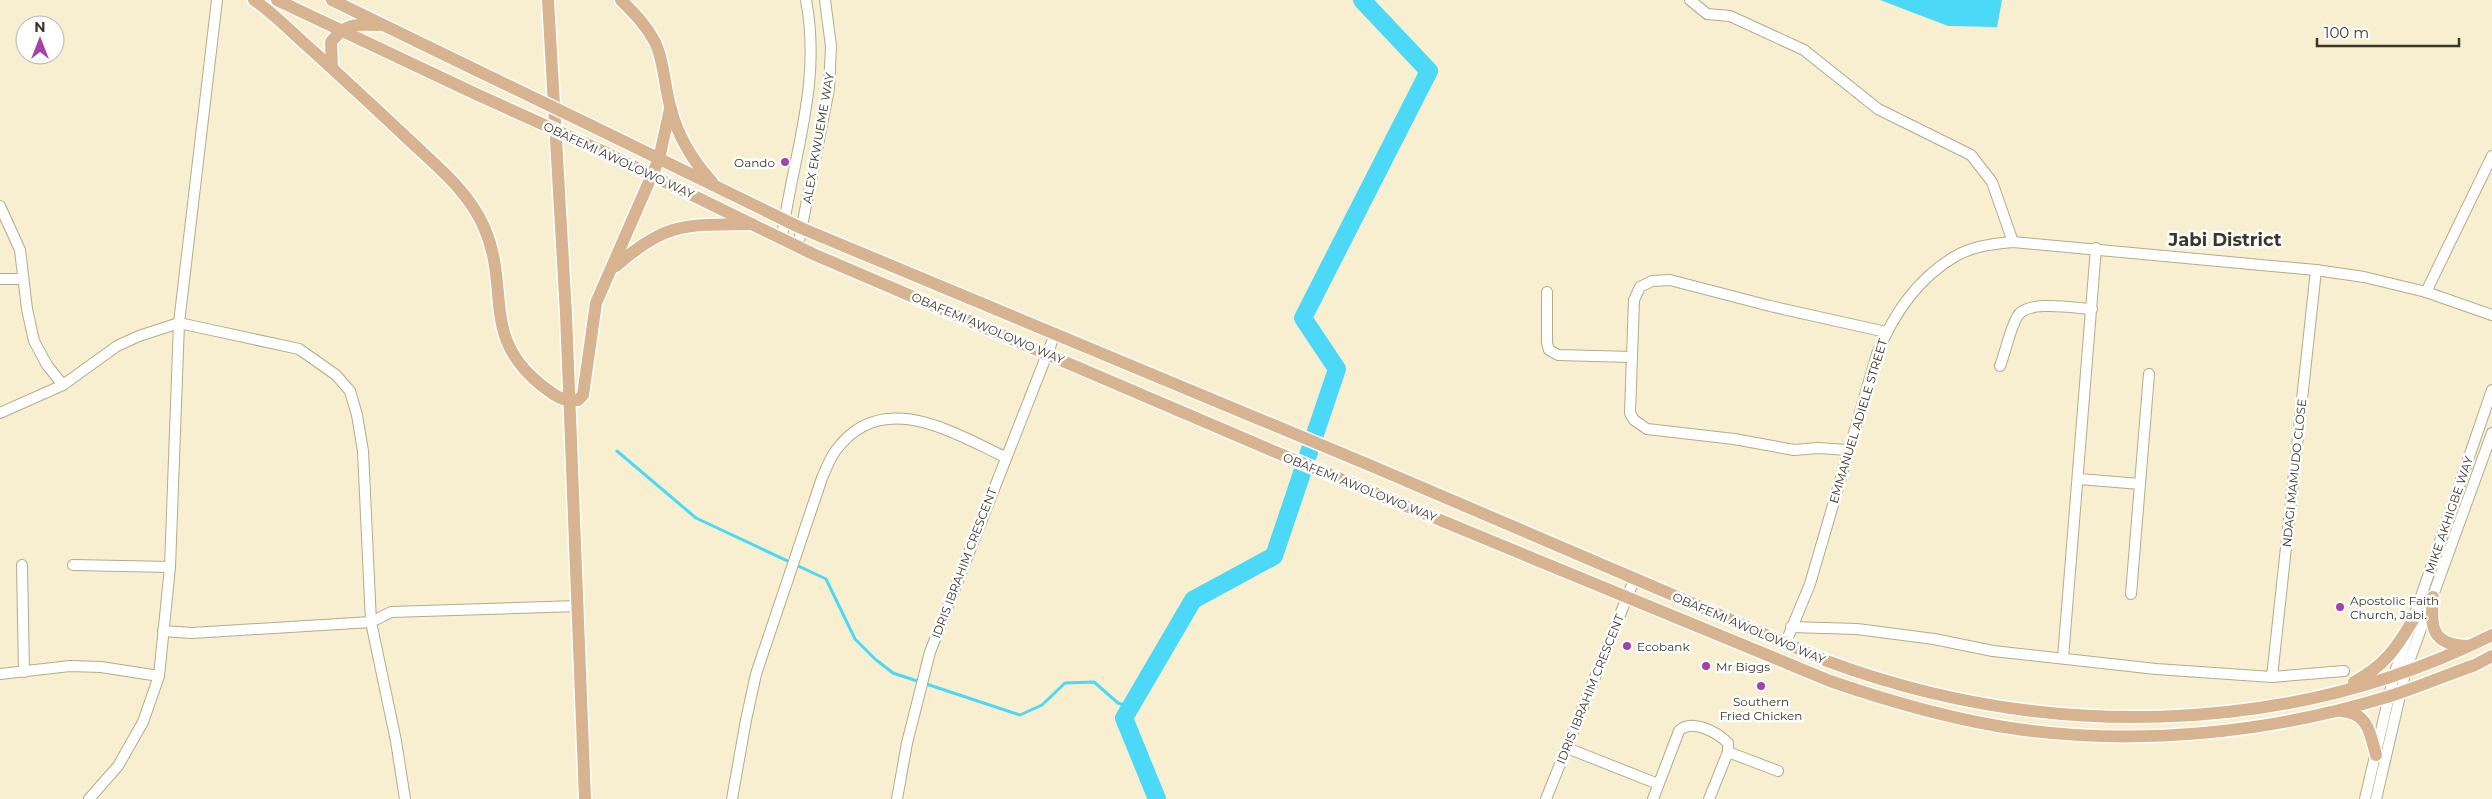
<svg xmlns="http://www.w3.org/2000/svg" width="2492" height="799" font-family="Montserrat,sans-serif">
<style>
.water{fill:#4bd9f7}
.lines{fill:none;stroke-linecap:round;stroke-linejoin:round}
.stream{stroke:#4bd9f7;stroke-width:3}
.river{stroke:#4bd9f7;stroke-width:18}
.minor-casing{stroke:#b3ab8f;stroke-width:12}
.major-casing{stroke:#fff;stroke-width:15}
.minor{stroke:#fff;stroke-width:10}
.major{stroke:#d7b390;stroke-width:12}
.major-bridge-casing{stroke:#fff;stroke-width:15;stroke-linecap:butt}
.major-bridge{stroke:#d7b390;stroke-width:12}
.poi-dot{fill:#a342aa;stroke:#fff;stroke-width:2}
.labels{text-anchor:middle;dominant-baseline:central;stroke-width:5;stroke-linejoin:round;paint-order:stroke}
.street-label{font-size:12px;fill:#3a362b;stroke:#fff}
.poi-label{font-size:12px;fill:#3a362b;stroke:#fff;text-anchor:start}
.district-label{font-size:18px;font-weight:bold;fill:#3a362b;stroke:#fff}
</style>
<rect width="100%" height="100%" fill="#f8efd1"/>
<polygon class="water" points="1880,0 2002,0 1997,27 1948,26"/>
<g class="lines">
<polyline class="stream" points="617,451 696,518 826,579 855,639 875,659 893,673 1020,715 1042,705 1065,683 1094,682 1118,703 1130,707"/>
<polyline class="river" points="1157,799 1124,718 1193,600 1274,556 1337,369 1303,318 1429,71 1362,0"/>
<defs>
<g id="minor">
<polyline points="1690,0 1707,14 1730,16 1804,50 1878,109 1971,155 1992,182 2013,242"/>
<polyline points="0,206 20,250 27,309 34,341 47,365 63,385"/>
<path d="M 782,237 C 793,155 822,84 806,0"/>
<polyline points="798,246 829,89 831,46 825,0"/>
<polyline points="0,279 22,279"/>
<polyline points="1547,292 1547,343 1549,350 1558,355 1631,357"/>
<polyline points="2426,292 2492,156"/>
<path d="M 2000,366 C 2006,351 2009,332 2017,317 C 2026,299 2074,308 2092,309"/>
<polyline points="0,413 63,385 117,346 139,336 179,323 299,349 336,375 350,391 357,415 363,451 371,622 396,741 405,799"/>
<polyline points="1848,450 1818,448 1794,450 1734,439 1647,429 1634,420 1630,413 1634,300 1640,287 1652,281 1670,280 1770,306 1886,332"/>
<polyline points="2079,479 2140,484"/>
<polyline points="22,565 24,672"/>
<polyline points="73,565 170,567"/>
<polyline points="2131,594 2149,374"/>
<polyline points="1791,627 1857,629 1934,639 1993,651 2156,669 2272,677 2344,671"/>
<polyline points="163,631 192,633 371,622 391,612 578,606"/>
<path d="M 1786,642 L 1810,584 L 1877,354 C 1893,315 1917,279 1954,257 C 1972,246 1993,244 2013,242 L 2316,270 L 2364,277 L 2426,292 L 2492,315"/>
<polyline points="2063,658 2096,248"/>
<polyline points="0,674 70,666 101,667 159,676"/>
<polyline points="2272,677 2316,270"/>
<polyline points="1567,748 1658,784"/>
<polyline points="1728,752 1778,771"/>
<polyline points="89,799 118,766 143,722 159,676 170,567 179,323 217,0"/>
<path d="M 732,799 L 746,720 L 756,674 L 822,478 C 826,469 830,458 836,450 C 882,388 952,432 1005,457"/>
<polyline points="897,799 907,743 930,652 1055,334"/>
<polyline points="1546,799 1634,580"/>
<path d="M 1653,799 L 1679,731 C 1691,718 1717,732 1728,743 L 1728,752 L 1709,799"/>
<polyline points="2365,799 2394,675 2492,390"/>
<polyline points="2376,799 2406,670 2492,433"/>
</g>
<g id="major">
<path d="M 254,0 C 276,15 294,35 314,52 C 345,80 375,108 406,137 C 435,165 468,190 484,227 C 511,289 480,336 541,385 C 554,395 562,402 578,400 L 583,395 L 596,303 L 659,159 L 670,109"/>
<polyline points="277,0 478,95"/>
<polyline points="332,0 476,70"/>
<polyline points="548,0 566,314 585,799"/>
<path d="M 621,0 C 634,13 646,25 655,42 C 665,63 664,87 671,109 C 678,137 693,161 712,182"/>
<path d="M 332,67 L 331,42 C 346,23 355,24 378,25"/>
<path d="M 590,125 L 801,228 L 1374,467 L 1827,661 C 2042,741 2285,738 2492,635"/>
<path d="M 602,151 L 813,254 L 1273,451 L 1830,681 C 1891,702 1953,720 2017,729 C 2139,746 2269,733 2387,697 C 2417,688 2446,675 2475,665 L 2492,656"/>
<path d="M 616,266 C 667,221 687,225 752,224"/>
<path d="M 2433,597 C 2430,628 2432,645 2468,646"/>
<path d="M 2354,682 C 2384,666 2396,649 2413,620"/>
<path d="M 2340,711 C 2368,712 2370,733 2376,755"/>
</g>
</defs>
<use href="#minor" class="minor-casing"/>
<use href="#major" class="major-casing"/>
<use href="#minor" class="minor"/>
<use href="#major" class="major"/>
<defs>
<g id="major-bridge">
<polyline points="476,70 590,125"/>
<polyline points="478,95 602,151"/>
</g>
</defs>
<use href="#major-bridge" class="major-bridge-casing"/>
<use href="#major-bridge" class="major-bridge"/>
</g>
<g class="poi-dot">
<circle cx="785" cy="162" r="5"/>
<circle cx="2340" cy="607" r="5"/>
<circle cx="1627" cy="646" r="5"/>
<circle cx="1706" cy="666" r="5"/>
<circle cx="1761" cy="686" r="5"/>
</g>
<g class="labels">
<g class="street-label">
<text transform="translate(818 138) rotate(-80)">ALEX EKWUEME WAY</text>
<text transform="translate(619 160) rotate(25)">OBAFEMI AWOLOWO WAY</text>
<text transform="translate(988 328) rotate(23)">OBAFEMI AWOLOWO WAY</text>
<text transform="translate(1858 421) rotate(-73)">EMMANUEL ADIELE STREET</text>
<text transform="translate(2294 473) rotate(-84)">NDAGI MAMUDO CLOSE</text>
<text transform="translate(1360 487) rotate(22)">OBAFEMI AWOLOWO WAY</text>
<text transform="translate(2449 515) rotate(-71)">MIKE AKHIGBE WAY</text>
<text transform="translate(964 563) rotate(-69)">IDRIS IBRAHIM CRESCENT</text>
<text transform="translate(1749 628) rotate(23)">OBAFEMI AWOLOWO WAY</text>
<text transform="translate(1590 689) rotate(-68)">IDRIS IBRAHIM CRESCENT</text>
</g>
<g class="poi-label">
<text x="775" y="162" text-anchor="end">Oando</text>
<text x="2350" y="600">Apostolic Faith<tspan x="2350" dy="14">Church, Jabi.</tspan></text>
<text x="1637" y="646">Ecobank</text>
<text x="1716" y="666">Mr Biggs</text>
<text x="1761" y="701" text-anchor="middle">Southern<tspan x="1761" dy="14">Fried Chicken</tspan></text>
</g>
<g class="district-label">
<text x="2225" y="240">Jabi District</text>
</g>
</g>
<g transform="translate(40 40)"><circle r="24" fill="#ffffff" stroke="#b0afaa"/>
<path d="M0-4L9 19L0 12L-9 19Z" fill="#a342aa"/>
<text y="-8" font-size="14" font-weight="bold" text-anchor="middle" fill="#3a362b">N</text>
</g>
<path d="M2317 38v8h142v-8" fill="none" stroke="#3a362b" stroke-width="2.5"/>
<text x="2324" y="38" font-size="15" fill="#3a362b" stroke="#ffffff" stroke-width="4" paint-order="stroke">100 m</text>
</svg>
